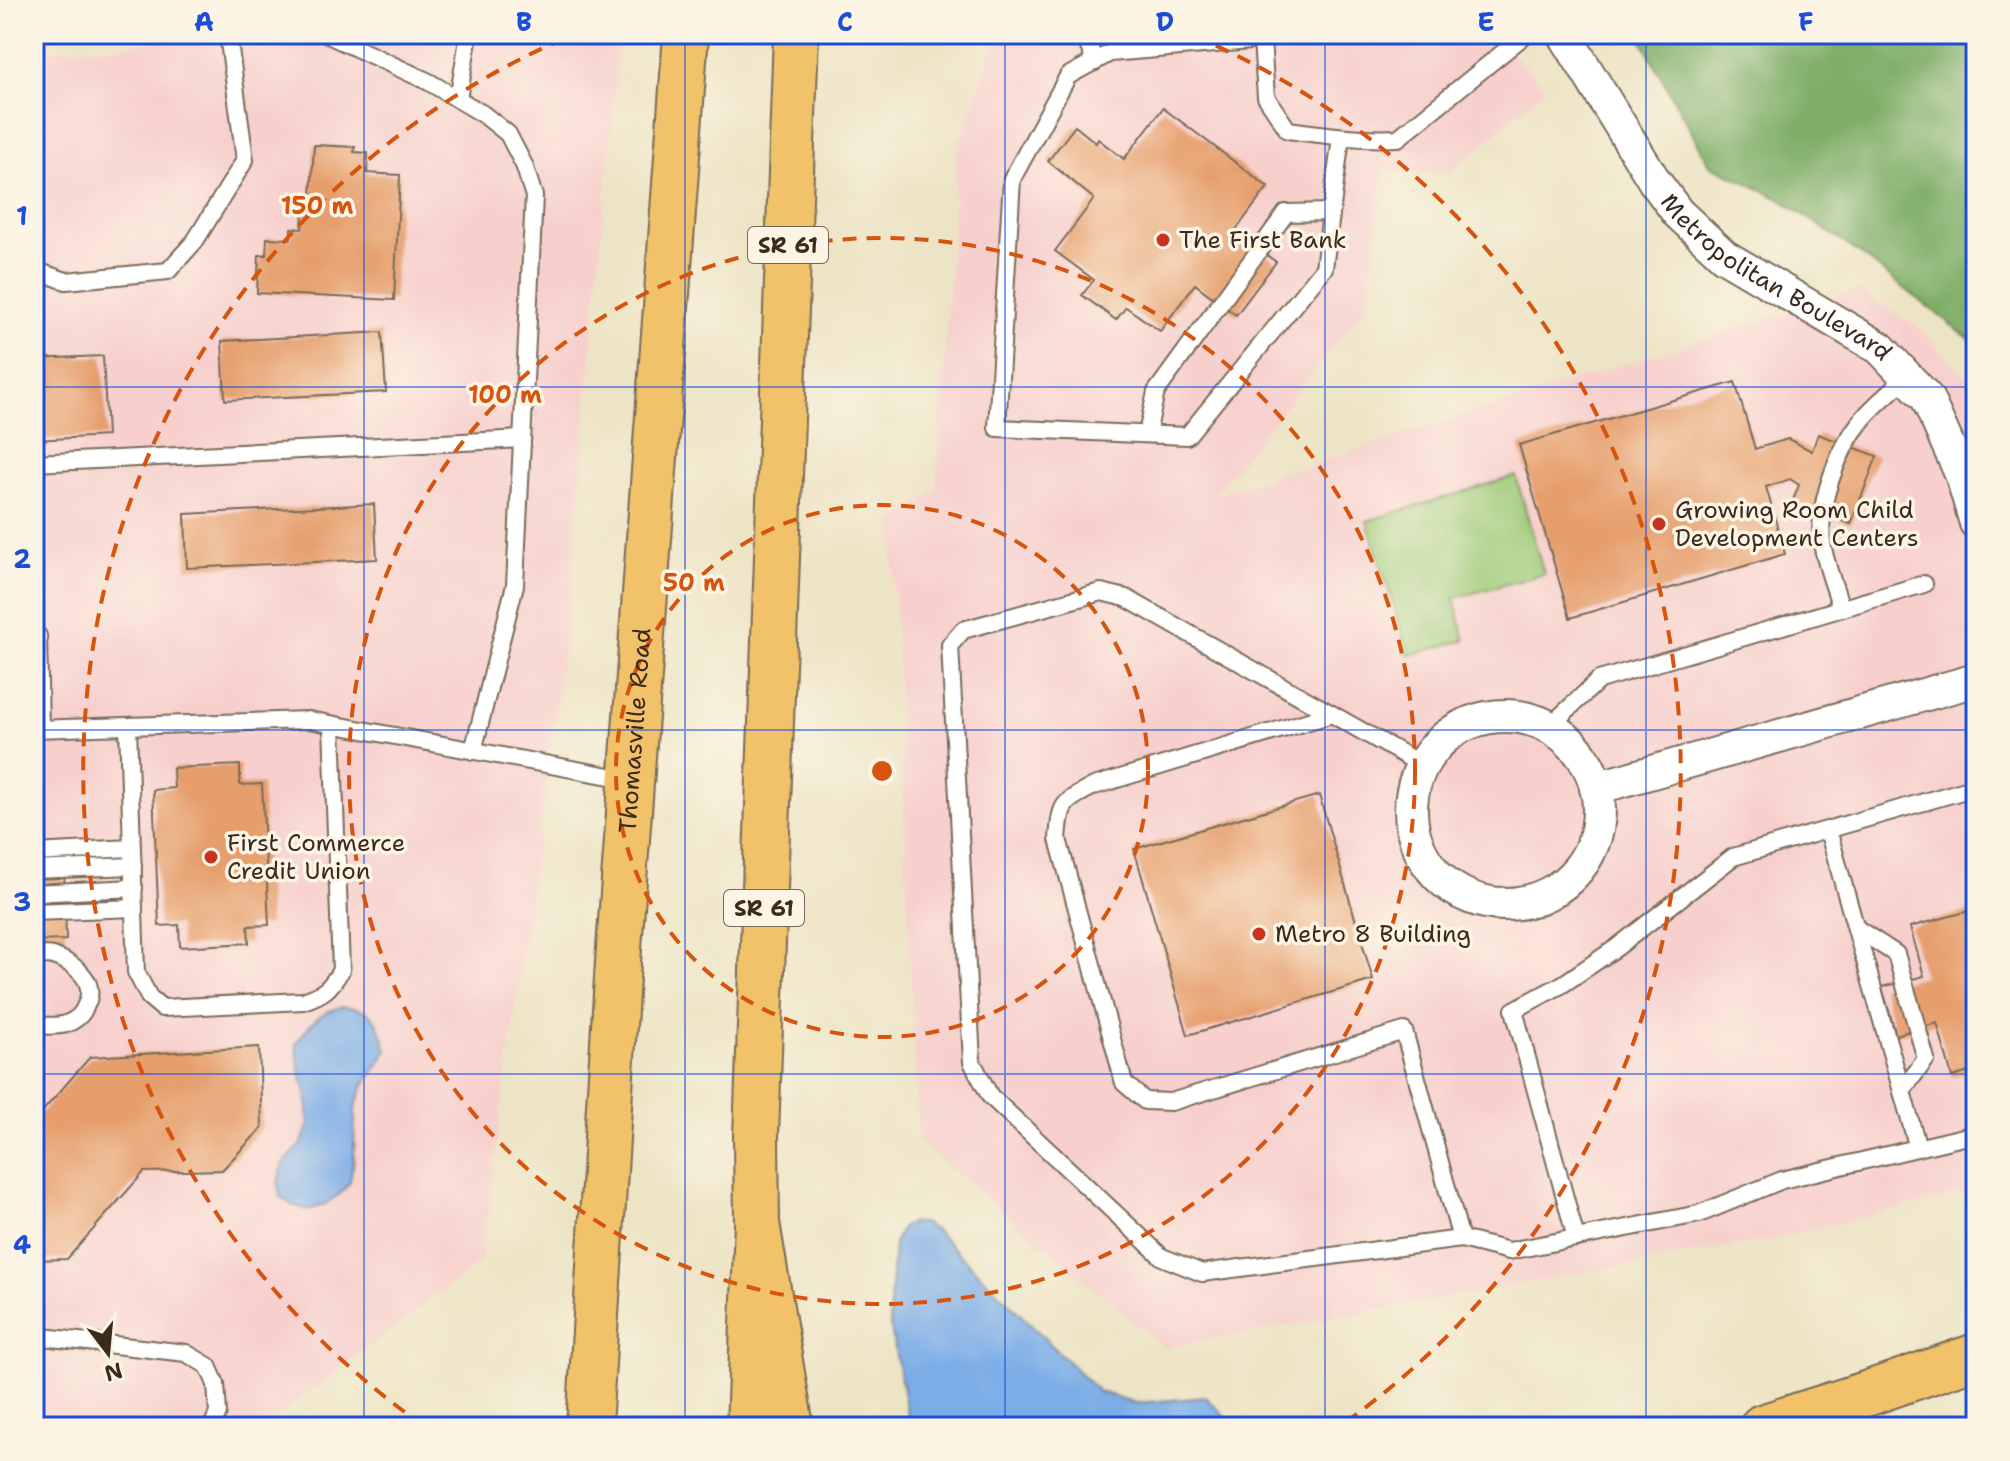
<svg xmlns="http://www.w3.org/2000/svg" width="2010" height="1461" font-family="'Shantell Sans',sans-serif">
<style>
.built{fill:#f7d0ce}
.green{fill:#9dca78;stroke:#6c7a4b;stroke-width:2}
.forest{fill:#7eae68;stroke:#5c6c43;stroke-width:2}
.water{fill:#7cade7;stroke:#5c6c82;stroke-width:2}
.building{fill:#e69e6c}
.lines{fill:none;stroke-linecap:round;stroke-linejoin:round}
.service-casing{stroke:#796b58;stroke-width:20}
.minor-casing{stroke:#796b58;stroke-width:36}
.primary-casing{stroke:#796b58;stroke-width:48}
.motorway-casing{stroke:#796b58;stroke-width:48}
.service{stroke:#fff;stroke-width:16}
.minor{stroke:#fff;stroke-width:32}
.primary{stroke:#f2c26a;stroke-width:44}
.motorway{stroke:#f2c26a;stroke-width:44}
.grid{fill:none;stroke:#1d4ed8;stroke-width:2;stroke-opacity:0.55}
.ring{fill:none;stroke:#d7540e;stroke-width:4;stroke-dasharray:14 10}
.poi-dot{fill:#c8321e;stroke:#fcf5e5;stroke-width:3}
.labels{text-anchor:middle;dominant-baseline:central;stroke-width:7;stroke-linejoin:round;paint-order:stroke}
.shield{fill:#fcf5e5;stroke:#75675a;stroke-width:2}
.shield-label{font-size:22px;font-weight:bold;fill:#3b2a1e}
.poi-label{font-size:24px;fill:#3b2a1e;stroke:#fcf5e5;text-anchor:start}
.street-label{font-size:24px;fill:#3b2a1e;stroke:#fcf5e5}
.centre{fill:#d7540e;stroke:#fcf5e5;stroke-width:4}
.ring-label{font-size:24px;text-anchor:middle;font-weight:bold;fill:#d7540e;stroke:#fcf5e5;stroke-width:7;stroke-linejoin:round;paint-order:stroke}
.neatline{fill:none;stroke:#1d4ed8;stroke-width:3}
.grid-label{font-size:26px;text-anchor:middle;font-weight:bold;fill:#1d4ed8}
</style>
<rect width="100%" height="100%" fill="#fcf5e5"/>
<filter id="ink" filterUnits="userSpaceOnUse"><feTurbulence type="fractalNoise" baseFrequency=".0125" numOctaves="2"/><feDisplacementMap in="SourceGraphic" scale="16" xChannelSelector="R" yChannelSelector="G"/><feConvolveMatrix kernelMatrix="1 2 1 2 8 2 1 2 1" color-interpolation-filters="sRGB"/></filter>
<filter id="wash" filterUnits="userSpaceOnUse"><feTurbulence type="fractalNoise" baseFrequency=".006" numOctaves="4" result="noise"/><feDisplacementMap in="SourceGraphic" scale="32" xChannelSelector="R" yChannelSelector="G"/><feGaussianBlur stdDeviation="1.8" result="paint"/><feColorMatrix in="noise" values="0 0 0 0 0 0 0 0 0 0 0 0 0 0 0 0 0 1.4 0 .05"/><feComposite in="paint" operator="in"/></filter>
<g filter="url(#wash)">
<rect width="100%" height="100%" fill="#ede4c5"/>
<g class="built">
<polygon points="207,34 549,34 618,48 570,599 481,1261 263,1427 34,1427 34,50 112,47"/>
<polygon points="1020,34 1493,34 1546,88 1449,174 1384,169 1367,306 1214,495 1858,290 1920,329 1976,386 1976,1190 1772,1239 1164,1348 918,1140 891,523 936,490 957,153 993,45"/>
</g>
<polygon class="green" points="1516,476 1544,574 1454,598 1465,640 1409,655 1367,521"/>
<polygon class="forest" points="1638,34 1976,34 1976,344 1859,253 1782,200 1710,165"/>
<g class="water">
<path d="M 341,1007 C 374,1007 378,1021 387,1050 L 376,1069 L 364,1084 L 355,1108 L 354,1159 L 350,1182 L 340,1194 L 323,1205 L 309,1210 L 292,1205 L 280,1196 L 278,1183 L 283,1164 L 301,1145 L 309,1125 L 307,1097 L 299,1067 L 296,1043 C 311,1024 316,1014 341,1007 Z"/>
<polygon points="912,1223 923,1223 936,1231 1099,1392 1136,1403 1206,1397 1230,1422 1209,1427 910,1427 889,1319 894,1243 902,1227"/>
</g>
<g id="blocks">
<g class="building">
<polygon points="1163,108 1268,187 1235,231 1276,262 1236,315 1195,284 1160,331 1126,307 1116,320 1082,295 1094,280 1055,251 1094,199 1048,161 1075,126 1096,143 1098,139 1124,159"/>
<polygon points="314,145 355,147 354,152 368,153 367,173 400,175 394,300 257,293 259,255 266,255 267,238 291,239 291,228 302,229 303,213 310,213"/>
<polygon points="382,332 386,392 225,400 222,341"/>
<polygon points="103,356 107,436 34,440 34,359"/>
<polygon points="1735,382 1755,449 1788,439 1812,451 1818,434 1877,456 1851,524 1792,503 1799,485 1790,479 1766,487 1785,554 1570,618 1519,445"/>
<polygon points="374,504 377,559 187,568 185,514"/>
<polygon points="240,765 240,785 262,784 269,925 248,926 249,943 180,947 179,925 159,926 153,790 174,788 173,768"/>
<polygon points="1319,795 1373,980 1188,1035 1134,849"/>
<polygon points="64,867 66,940 34,941 34,868"/>
<polygon points="1976,909 1976,1070 1952,1077 1937,1023 1896,1035 1882,987 1924,976 1910,927"/>
<polygon points="259,1047 262,1128 222,1170 144,1172 67,1259 34,1260 34,1121 90,1057"/>
</g>
</g>
</g>
<g filter="url(#ink)">
<use href="#blocks" fill-opacity="0" stroke="#796b58" stroke-width="2"/>
<g class="lines">
<defs>
<g id="service">
<polyline points="326,34 429,82 483,114 508,134 524,165 534,196 515,585 473,751"/>
<polyline points="1084,34 1095,62"/>
<polyline points="458,99 469,34"/>
<path d="M 1341,137 L 1324,268 L 1187,436 L 997,428 L 1012,179 L 1068,76 L 1110,53 L 1262,40 L 1266,97 L 1288,130 C 1325,135 1361,140 1398,138 L 1526,34"/>
<polyline points="34,270 66,281 168,271 195,241 245,160 228,34"/>
<polyline points="1147,434 1156,392 1286,213 1331,212"/>
<polyline points="34,463 522,439"/>
<path d="M 1841,608 C 1835,587 1825,564 1822,542 C 1817,505 1838,449 1862,420 C 1875,404 1892,391 1907,377"/>
<polyline points="34,636 38,636 40,729"/>
<path d="M 1332,714 L 1094,786 C 1062,803 1061,802 1058,839 L 1124,1083 L 1145,1101 L 1171,1102 L 1404,1031 L 1461,1239"/>
<path d="M 128,726 L 136,972 L 149,997 L 162,1008 L 303,1001 C 324,994 330,989 341,970 L 332,725"/>
<polyline points="1549,727 1599,680 1924,584"/>
<polyline points="34,729 309,720 631,780"/>
<polyline points="1422,765 1126,598 1101,592 963,630 950,645 972,1062 990,1096 1162,1257 1202,1273 1461,1239 1509,1251 1699,1214 1782,1180 1976,1134"/>
<polyline points="1828,830 1918,1148"/>
<polyline points="34,853 132,848"/>
<polyline points="34,870 133,866"/>
<polyline points="34,893 134,888"/>
<polyline points="34,912 134,908"/>
<polyline points="1856,928 1896,954 1926,1059 1902,1091"/>
<path d="M 34,956 C 40,956 47,954 53,956 C 76,964 99,982 85,1007 C 82,1015 74,1021 66,1024 C 57,1027 44,1025 34,1026"/>
<polyline points="1576,1238 1514,1010 1563,984 1616,948 1733,857 1976,787"/>
<polyline points="34,1336 186,1353 208,1366 216,1384 218,1413 212,1427"/>
</g>
<g id="minor">
<path id="s1" d="M 1564,34 L 1655,182 L 1678,213 L 1724,256 L 1880,348 L 1927,398 L 1962,476 L 1976,523"/>
<circle cx="1505" cy="810" r="94"/>
<polyline points="1596,788 1976,680"/>
</g>
<g id="primary">
<path id="s2" d="M 589,1427 L 618,962 L 686,34"/>
<polyline points="749,1427 757,1223 756,1136 796,34"/>
</g>
<g id="motorway">
<polyline points="757,1223 791,1427"/>
<polyline points="1762,1427 1863,1395 1976,1356"/>
</g>
</defs>
<use href="#service" class="service-casing"/>
<use href="#minor" class="minor-casing"/>
<use href="#primary" class="primary-casing"/>
<use href="#motorway" class="motorway-casing"/>
<use href="#service" class="service"/>
<use href="#minor" class="minor"/>
<use href="#primary" class="primary"/>
<use href="#motorway" class="motorway"/>
</g>
</g>
<path class="grid" d="M 364,34 L 364,1427M 685,34 L 685,1427M 1005,34 L 1005,1427M 1325,34 L 1325,1427M 1646,34 L 1646,1427M 34,387 L 1976,387M 34,730 L 1976,730M 34,1074 L 1976,1074"/>
<g class="ring">
<circle cx="882" cy="771" r="266"/>
<circle cx="882" cy="771" r="533"/>
<path d="M424 1426A799 799 0 0 1 570 36M1194 36A799 799 0 0 1 1340 1426"/>
</g>
<g class="poi-dot">
<circle cx="1163" cy="240" r="8"/>
<circle cx="1659" cy="524" r="8"/>
<circle cx="211" cy="857" r="8"/>
<circle cx="1259" cy="934" r="8"/>
</g>
<g class="labels">
<g class="shield">
<rect x="748" y="227" width="80" height="36" rx="6"/>
<rect x="724" y="890" width="80" height="36" rx="6"/>
</g>
<g class="shield-label">
<text x="788" y="245">SR 61</text>
<text x="764" y="908">SR 61</text>
</g>
<g class="poi-label">
<text x="1179" y="240">The First Bank</text>
<text x="1675" y="510">Growing Room Child<tspan x="1675" dy="28">Development Centers</tspan></text>
<text x="227" y="843">First Commerce<tspan x="227" dy="28">Credit Union</tspan></text>
<text x="1275" y="934">Metro 8 Building</text>
</g>
<g class="street-label">
<text stroke="none"><textPath href="#s1" startOffset="330">Metropolitan Boulevard</textPath></text>
<text stroke="none"><textPath href="#s2" startOffset="698">Thomasville Road</textPath></text>
</g>
</g>
<circle cx="882" cy="771" r="12" class="centre"/>
<g class="ring-label">
<text x="317" y="214">150 m</text>
<text x="505" y="403">100 m</text>
<text x="694" y="591">50 m</text>
</g>
<rect width="2010" height="1461" fill="none" stroke="#fcf5e5" stroke-width="88"/>
<g transform="translate(108 1353) rotate(164)" stroke="#fcf5e5" stroke-width="6" paint-order="stroke">
<path d="M0-6L14 30L0 20L-14 30Z" fill="#3b2a1e"/>
<text y="-12" font-size="22" font-weight="bold" text-anchor="middle" fill="#3b2a1e">N</text>
</g>
<rect x="44" y="44" width="1922" height="1373" class="neatline"/>
<g class="grid-label">
<text x="204" y="31">A</text>
<text x="524" y="31">B</text>
<text x="845" y="31">C</text>
<text x="1165" y="31">D</text>
<text x="1486" y="31">E</text>
<text x="1806" y="31">F</text>
<text x="22" y="225">1</text>
<text x="22" y="568">2</text>
<text x="22" y="911">3</text>
<text x="22" y="1254">4</text>
</g>
</svg>
